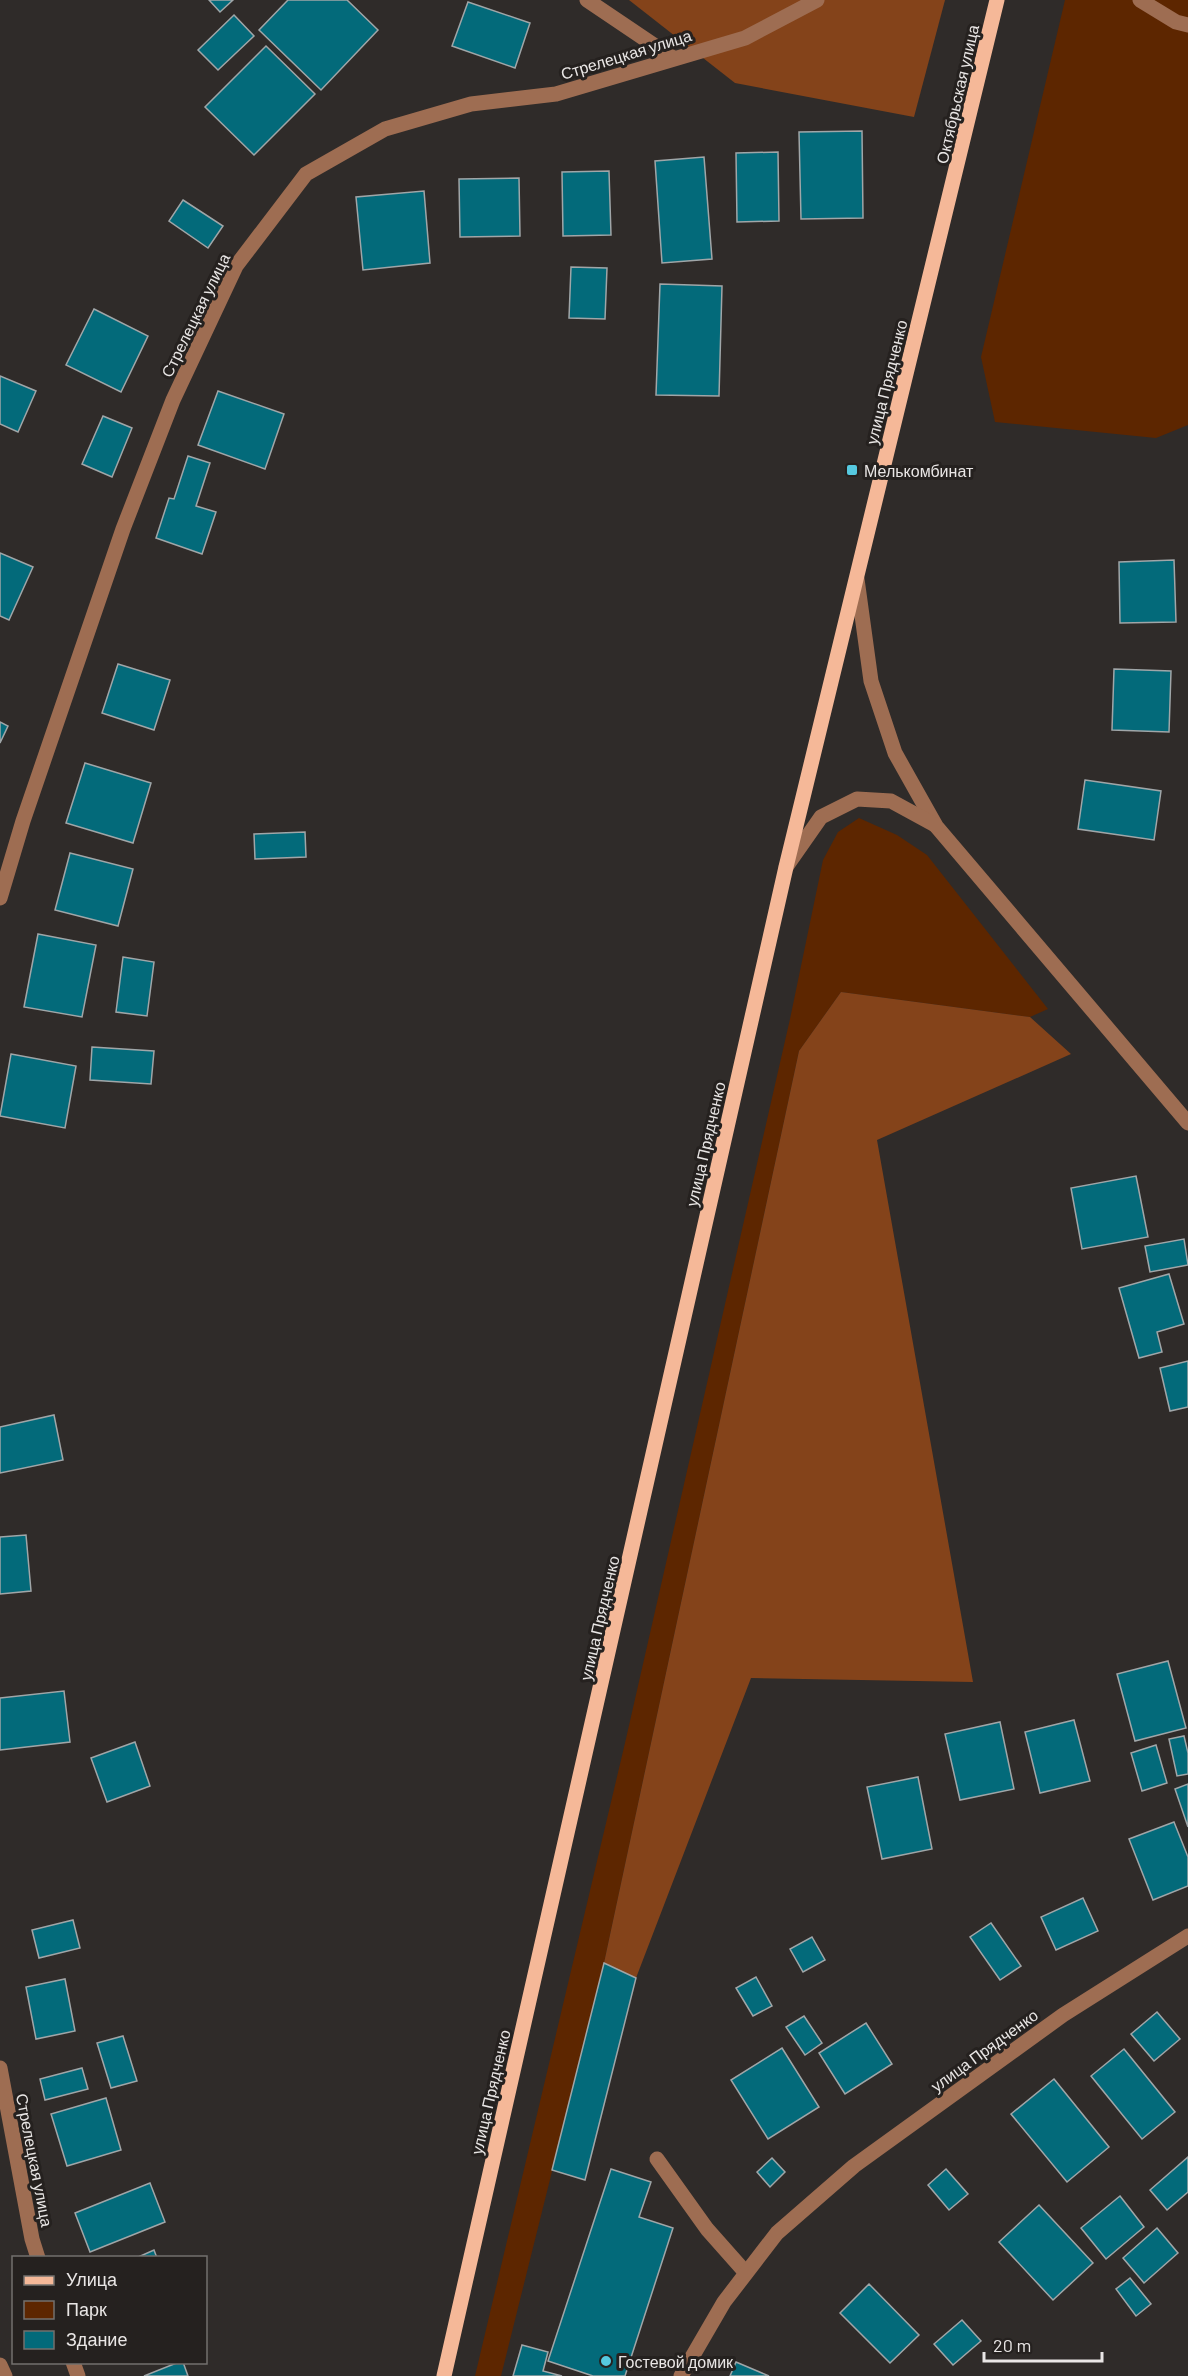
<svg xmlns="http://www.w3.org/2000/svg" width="1188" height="2376" font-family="Barlow,sans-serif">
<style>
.green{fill:#5d2600}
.forest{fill:#84431a}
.building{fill:#036a7a;stroke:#a0a6a8;stroke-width:1.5}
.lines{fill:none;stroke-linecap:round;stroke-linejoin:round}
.minor{stroke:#9e6d52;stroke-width:15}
.major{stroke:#f5b898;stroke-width:15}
.poi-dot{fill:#56c9e0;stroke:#25211f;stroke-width:2}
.labels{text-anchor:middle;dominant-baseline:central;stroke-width:6;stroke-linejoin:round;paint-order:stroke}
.street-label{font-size:16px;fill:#e9e6e5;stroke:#25211f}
.poi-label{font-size:16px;fill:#e9e6e5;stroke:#25211f;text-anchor:start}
</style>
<rect width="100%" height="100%" fill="#2f2b29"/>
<g class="green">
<polygon points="1065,0 1188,0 1188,425 1156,438 995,422 981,357"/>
<polygon points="859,818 897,835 927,855 1048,1009 1030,1017 841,992 799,1051 604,1963 501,2376 475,2376 625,1743 790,1019 823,860 838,832"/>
</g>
<g class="forest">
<polygon points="629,0 945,0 914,117 735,83"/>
<polygon points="841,992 1030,1017 1071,1054 877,1140 973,1682 751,1678 636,1978 604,1963 799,1051"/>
</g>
<g class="building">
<polygon points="209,0 233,0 220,12"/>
<polygon points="288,0 347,0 378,30 321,90 259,30"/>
<polygon points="468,2 530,23 515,68 452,46"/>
<polygon points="234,15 254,36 218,70 198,50"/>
<polygon points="266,46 315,94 254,155 205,107"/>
<polygon points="862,131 863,218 801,219 799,132"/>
<polygon points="778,152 779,221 737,222 736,153"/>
<polygon points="704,157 712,259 662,263 655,161"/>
<polygon points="609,171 611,235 563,236 562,172"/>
<polygon points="519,178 520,236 460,237 459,179"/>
<polygon points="424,191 430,263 363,270 356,197"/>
<polygon points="183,200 223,226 208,248 169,221"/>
<polygon points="571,267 607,268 605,319 569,318"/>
<polygon points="660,284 722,286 719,396 656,395"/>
<polygon points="94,309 148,336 121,392 66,365"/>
<polygon points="0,376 36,391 18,432 0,424"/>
<polygon points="218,391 284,414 265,469 198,445"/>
<polygon points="103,416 132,428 112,477 82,464"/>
<polygon points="188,456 210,463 196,506 216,512 202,554 156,538 169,498 174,499"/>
<polygon points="0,553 33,567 9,620 0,616"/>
<polygon points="1174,560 1176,622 1120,623 1119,562"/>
<polygon points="118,664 170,680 154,730 102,713"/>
<polygon points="1114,669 1171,671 1169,732 1112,730"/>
<polygon points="0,722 8,726 0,743"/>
<polygon points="85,763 151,783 133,843 66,823"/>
<polygon points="1085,780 1161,791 1154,840 1078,829"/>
<polygon points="305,832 306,857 255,859 254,834"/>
<polygon points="70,853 133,869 118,926 55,910"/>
<polygon points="38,934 96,945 82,1017 24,1007"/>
<polygon points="123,957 154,962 147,1016 116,1012"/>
<polygon points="92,1047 154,1051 151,1084 90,1080"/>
<polygon points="11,1054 76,1066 65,1128 0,1116"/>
<polygon points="1136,1176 1148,1237 1082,1249 1071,1188"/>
<polygon points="1184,1239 1188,1265 1150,1272 1145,1246"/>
<polygon points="1169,1274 1184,1324 1157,1332 1162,1352 1139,1358 1119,1288"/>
<polygon points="1188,1361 1188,1407 1170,1411 1160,1368"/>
<polygon points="54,1415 63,1460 0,1473 0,1427"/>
<polygon points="26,1535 31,1591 0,1594 0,1537"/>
<polygon points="1168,1661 1186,1728 1135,1741 1117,1674"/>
<polygon points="64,1691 70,1742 0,1750 0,1698"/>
<polygon points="1074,1720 1090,1781 1040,1793 1025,1732"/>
<polygon points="1000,1722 1014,1789 960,1800 945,1734"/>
<polygon points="1184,1736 1188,1753 1188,1774 1177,1776 1169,1739"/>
<polygon points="135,1742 150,1786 107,1802 91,1758"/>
<polygon points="1156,1745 1167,1783 1142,1791 1131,1753"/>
<polygon points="918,1777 932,1849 882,1859 867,1787"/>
<polygon points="1188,1784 1188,1827 1175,1789"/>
<polygon points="1174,1822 1188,1857 1188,1886 1153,1900 1129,1839"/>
<polygon points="1083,1898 1098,1931 1056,1950 1041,1917"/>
<polygon points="73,1920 80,1948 39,1958 32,1930"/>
<polygon points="991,1923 1021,1966 1000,1980 970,1937"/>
<polygon points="812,1937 825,1960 803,1972 790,1949"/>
<polygon points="604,1963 636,1978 585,2180 552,2170"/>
<polygon points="756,1977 772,2006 753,2016 736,1988"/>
<polygon points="65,1979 75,2031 36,2039 26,1987"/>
<polygon points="1157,2012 1180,2039 1154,2061 1131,2034"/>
<polygon points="804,2016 822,2043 805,2055 786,2027"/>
<polygon points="866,2023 892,2064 845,2094 819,2053"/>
<polygon points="123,2036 137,2081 111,2088 97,2043"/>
<polygon points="782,2048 819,2107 768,2139 731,2080"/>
<polygon points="1124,2049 1175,2112 1142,2139 1091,2076"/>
<polygon points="82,2068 88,2089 45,2100 40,2079"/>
<polygon points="1054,2079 1109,2147 1067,2182 1011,2114"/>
<polygon points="106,2098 121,2150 67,2166 51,2114"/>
<polygon points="1188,2157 1188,2192 1167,2210 1150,2190"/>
<polygon points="772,2158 785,2172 770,2187 757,2172"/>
<polygon points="611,2169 651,2182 639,2217 673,2228 625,2376 593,2376 548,2361"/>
<polygon points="946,2169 968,2194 949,2210 928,2185"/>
<polygon points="150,2183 165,2222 90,2252 75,2213"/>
<polygon points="1120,2196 1144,2227 1106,2259 1081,2228"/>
<polygon points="1039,2205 1093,2263 1053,2300 999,2242"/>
<polygon points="1157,2228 1178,2253 1144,2283 1123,2258"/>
<polygon points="154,2250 157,2258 136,2258"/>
<polygon points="1130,2278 1151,2304 1136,2316 1116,2289"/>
<polygon points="869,2284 919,2335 890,2363 840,2313"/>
<polygon points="962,2320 981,2341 953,2365 934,2344"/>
<polygon points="522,2345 548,2352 543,2371 562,2376 513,2376"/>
<polygon points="179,2362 183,2362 188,2376 144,2376"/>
<polygon points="736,2362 769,2376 730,2376"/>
</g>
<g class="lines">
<g class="minor">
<polyline points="587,0 673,58"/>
<polyline points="1140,0 1176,22 1188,25"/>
<polyline points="857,579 871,681 895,753 936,826 1188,1123"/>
<polyline points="786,867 821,817 857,799 891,801 935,825"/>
<polyline points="0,898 23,821 123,529 173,400 236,266 306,174 385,129 471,104 556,94 745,38 817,0"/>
<polyline points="0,2068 32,2239 38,2258"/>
<polyline points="657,2159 707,2229 746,2273"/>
<polyline points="73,2362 78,2376"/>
<polyline points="0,2365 5,2376"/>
<polyline points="681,2376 724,2302 777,2233 854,2166 1063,2015 1188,1936"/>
</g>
<polyline class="major" points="444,2376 786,867 997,0"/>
</g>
<g class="poi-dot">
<rect x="846" y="464" width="12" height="12" rx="3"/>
<circle cx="606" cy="2361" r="6"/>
</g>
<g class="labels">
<g class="street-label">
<text transform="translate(626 54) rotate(-17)">Стрелецкая улица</text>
<text transform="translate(957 94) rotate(-77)">Октябрьская улица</text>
<text transform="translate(195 315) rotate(-64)">Стрелецкая улица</text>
<text transform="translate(886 382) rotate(-76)">улица Прядченко</text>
<text transform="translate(705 1144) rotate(-77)">улица Прядченко</text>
<text transform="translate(599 1618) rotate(-77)">улица Прядченко</text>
<text transform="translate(984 2050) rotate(-36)">улица Прядченко</text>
<text transform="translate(490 2092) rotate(-77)">улица Прядченко</text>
<text transform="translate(35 2160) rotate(79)">Стрелецкая улица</text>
</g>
<g class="poi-label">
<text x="864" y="470">Мелькомбинат</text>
<text x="618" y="2361">Гостевой домик</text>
</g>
</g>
<rect x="12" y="2256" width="195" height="108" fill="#25211f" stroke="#73706e" stroke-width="1.5"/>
<rect x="24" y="2276" width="30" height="9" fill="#f5b898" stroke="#73706e" stroke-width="1.5"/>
<text x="66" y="2286" font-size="18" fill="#e9e6e5">Улица</text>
<rect x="24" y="2301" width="30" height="18" fill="#5d2600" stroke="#73706e" stroke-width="1.5"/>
<text x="66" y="2316" font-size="18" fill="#e9e6e5">Парк</text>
<rect x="24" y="2331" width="30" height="18" fill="#036a7a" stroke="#73706e" stroke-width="1.5"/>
<text x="66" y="2346" font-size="18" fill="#e9e6e5">Здание</text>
<path d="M984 2352v9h118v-9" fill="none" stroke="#e9e6e5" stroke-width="3"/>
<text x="993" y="2352" font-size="18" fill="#e9e6e5" stroke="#25211f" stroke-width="4.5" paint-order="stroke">20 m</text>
</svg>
